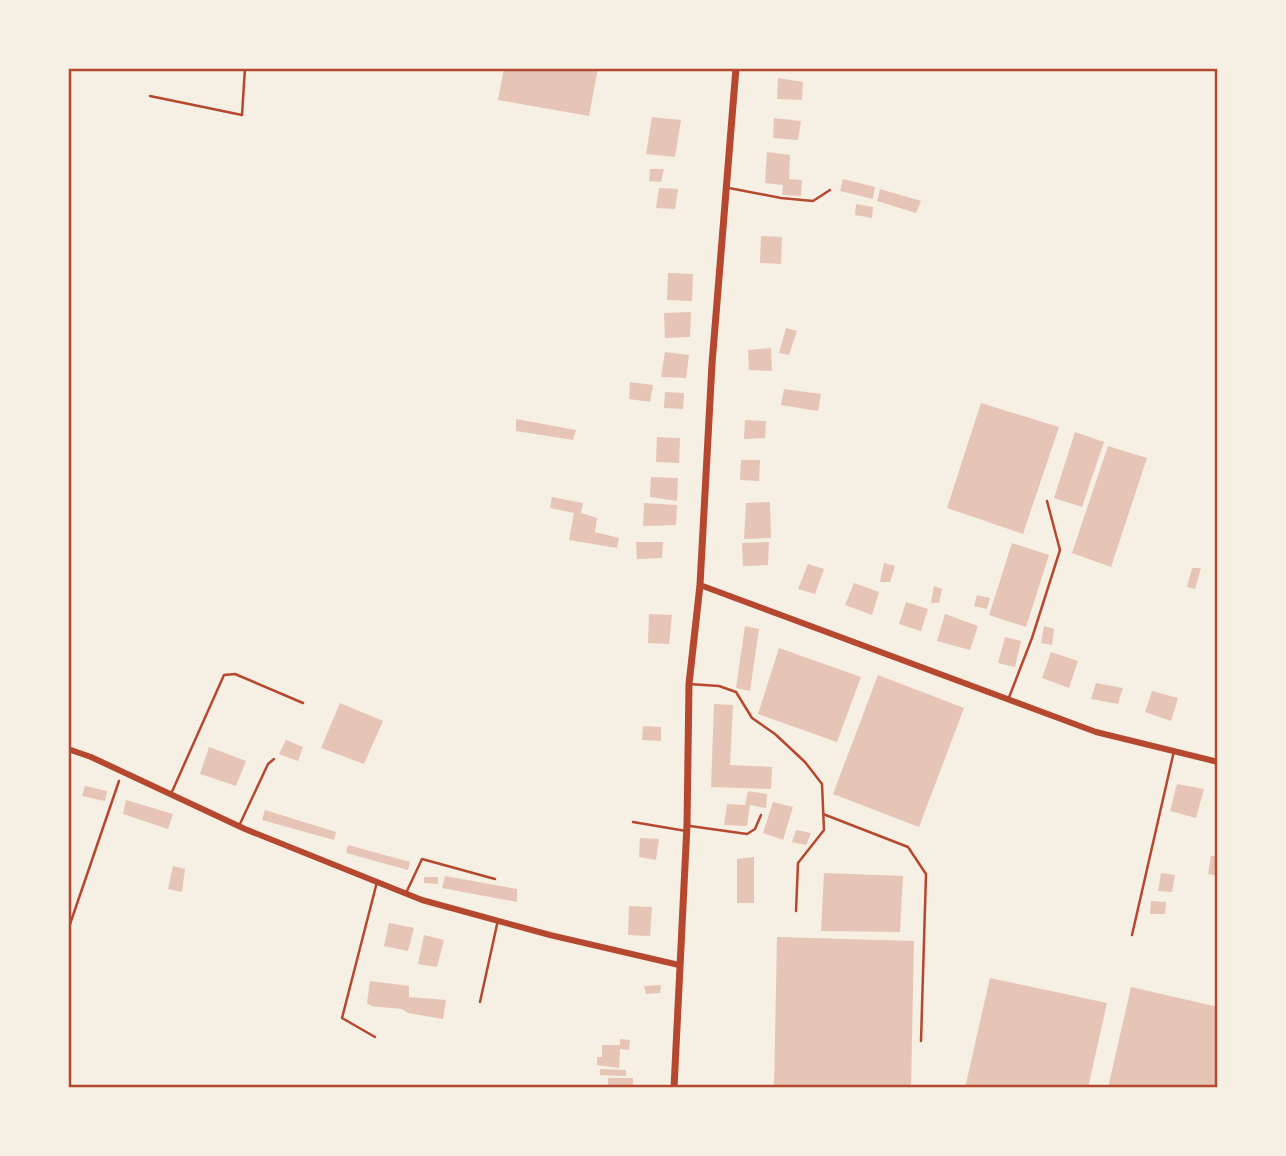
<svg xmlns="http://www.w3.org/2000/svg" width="1286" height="1156" font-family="Commissioner,sans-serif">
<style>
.building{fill:#e6c5b7}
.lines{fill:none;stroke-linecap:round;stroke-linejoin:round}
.path{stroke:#b5482f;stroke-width:2.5}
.service{stroke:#b5482f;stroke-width:2.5}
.minor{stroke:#b5482f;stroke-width:6}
.tertiary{stroke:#b5482f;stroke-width:7}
.neatline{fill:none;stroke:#b5482f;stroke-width:2.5}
</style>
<rect width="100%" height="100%" fill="#f6efe4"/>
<g class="building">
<polygon points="504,68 598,68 589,116 498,100"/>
<polygon points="778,78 803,82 802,100 777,99"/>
<polygon points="652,117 681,120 675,157 646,154"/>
<polygon points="774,118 801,121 798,140 773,138"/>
<polygon points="767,152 790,155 789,179 802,180 801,196 782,195 783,185 765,183"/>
<polygon points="650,169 664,169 661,182 649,181"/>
<polygon points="843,179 875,187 873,199 840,191"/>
<polygon points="659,188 678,189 675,209 656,208"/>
<polygon points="880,189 921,201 916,213 877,201"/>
<polygon points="856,204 873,207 872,218 855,215"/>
<polygon points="761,236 782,237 781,264 760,263"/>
<polygon points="668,273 693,274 692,301 667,300"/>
<polygon points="691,312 690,337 665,338 664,313"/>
<polygon points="786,328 797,331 789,355 779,353"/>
<polygon points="771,348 772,371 749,370 748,350"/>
<polygon points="665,352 689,355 686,378 661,377"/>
<polygon points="630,382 653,385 650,402 629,399"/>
<polygon points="784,389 821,394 818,411 781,405"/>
<polygon points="665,392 684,393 683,409 664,408"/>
<polygon points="981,403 1059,427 1023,534 947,508"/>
<polygon points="516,419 576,430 573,440 516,431"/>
<polygon points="745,420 766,421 765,438 744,439"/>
<polygon points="1075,432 1104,442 1082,507 1054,498"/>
<polygon points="657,437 680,438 679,463 656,462"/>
<polygon points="1108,446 1147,458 1111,567 1072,553"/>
<polygon points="741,460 760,460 759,481 740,480"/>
<polygon points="651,477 678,478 677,501 650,497"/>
<polygon points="552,497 583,503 581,513 597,518 595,532 619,538 617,548 569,540 574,513 550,508"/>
<polygon points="770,502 771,538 744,539 746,503"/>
<polygon points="644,503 677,505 676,525 643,526"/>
<polygon points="636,542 663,542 662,558 637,559"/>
<polygon points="769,542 768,565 743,566 742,543"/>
<polygon points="1012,543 1049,555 1026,627 989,615"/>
<polygon points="884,563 895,566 890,582 880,582"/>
<polygon points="808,564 824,569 815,594 798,589"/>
<polygon points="1192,568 1201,568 1195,589 1187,587"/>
<polygon points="854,583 879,592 872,615 845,605"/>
<polygon points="934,586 942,589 939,603 931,603"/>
<polygon points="977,595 990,598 987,609 974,606"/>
<polygon points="906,602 928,609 921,631 899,624"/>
<polygon points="649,614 672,615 669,644 648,643"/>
<polygon points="945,614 978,626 970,650 937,641"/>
<polygon points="745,626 759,629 750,691 736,688"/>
<polygon points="1044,626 1054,629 1052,645 1041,643"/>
<polygon points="1005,637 1021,641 1015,667 998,663"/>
<polygon points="779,648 861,677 837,742 758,714"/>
<polygon points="1051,652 1078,661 1069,688 1042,678"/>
<polygon points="878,675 964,708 919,827 833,794"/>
<polygon points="1096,683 1123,688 1118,704 1091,699"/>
<polygon points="1152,691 1178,698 1171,721 1145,712"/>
<polygon points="340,703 383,721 364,764 321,748"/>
<polygon points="714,704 733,705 730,765 772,767 771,789 711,787"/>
<polygon points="643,726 661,727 661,741 642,740"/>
<polygon points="286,740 303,747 298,761 279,754"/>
<polygon points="209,747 246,761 236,786 200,774"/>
<polygon points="1177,784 1204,789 1196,818 1170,811"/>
<polygon points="85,786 107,791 105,801 82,796"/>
<polygon points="748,791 767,794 766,808 750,805 747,826 724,825 727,804 745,805"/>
<polygon points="126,800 173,814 168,829 123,814"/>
<polygon points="773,802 793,807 783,840 763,833"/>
<polygon points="265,810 336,832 334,840 262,820"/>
<polygon points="796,830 811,833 806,845 792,842"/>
<polygon points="640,838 659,839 656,860 639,857"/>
<polygon points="348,845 410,862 408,870 346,853"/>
<polygon points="1211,856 1218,856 1218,876 1208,874"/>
<polygon points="754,857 754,903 737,903 737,859"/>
<polygon points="173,866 185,869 182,892 168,889"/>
<polygon points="824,873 903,876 900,932 821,931"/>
<polygon points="1161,873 1175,875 1172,892 1158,891"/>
<polygon points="445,876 517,889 517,902 442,888"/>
<polygon points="424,877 438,877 438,884 424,883"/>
<polygon points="1151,901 1166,902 1165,914 1150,914"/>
<polygon points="629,906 652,907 650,936 628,935"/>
<polygon points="389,923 414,928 408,951 384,946"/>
<polygon points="424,935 444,940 437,967 418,964"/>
<polygon points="777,937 914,941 911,1088 774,1088"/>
<polygon points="990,978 1107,1003 1088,1088 965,1088"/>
<polygon points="370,981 409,986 409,997 446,1000 443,1019 408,1013 402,1009 371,1006 367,1003"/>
<polygon points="661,985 660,993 646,994 644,986"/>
<polygon points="1131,987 1218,1007 1218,1088 1108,1088"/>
<polygon points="620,1039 630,1040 629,1050 620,1049 619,1068 597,1065 597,1057 602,1057 602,1045 620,1045"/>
<polygon points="600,1069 626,1070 626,1076 600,1075"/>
<polygon points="608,1078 633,1078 633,1088 608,1086"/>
</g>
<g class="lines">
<polyline class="path" points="68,930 119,781"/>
<g class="service">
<polyline points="150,96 242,115 245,68"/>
<polyline points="729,188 781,198 813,201 830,190"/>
<polyline points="689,684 719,686 736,692 752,718 775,734 805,762 822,784 824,830 798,863 796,911"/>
<polyline points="1008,700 1032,638 1060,550 1047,501"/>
<polyline points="171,794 224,675 235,674 303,703"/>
<polyline points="823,814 908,847 926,874 921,1041"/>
<polyline points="633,822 686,831"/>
<polyline points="239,826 268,764 274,759"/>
<polyline points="690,826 747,834 755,829 761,815"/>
<polyline points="406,893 422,859 495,879"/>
<polyline points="1132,935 1174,751"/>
<polyline points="480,1002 498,920"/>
<polyline points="375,1037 342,1018 377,882"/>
</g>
<g class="minor">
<polyline points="700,585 1096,732 1218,762"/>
<polyline points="68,749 91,757 245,829 422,900 550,935 679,965"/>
</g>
<polyline class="tertiary" points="674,1088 687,825 689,684 700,585 712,364 736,68"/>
</g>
<rect width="1286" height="1156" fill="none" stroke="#f6efe4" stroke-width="140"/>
<rect x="70" y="70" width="1146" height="1016" class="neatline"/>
</svg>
